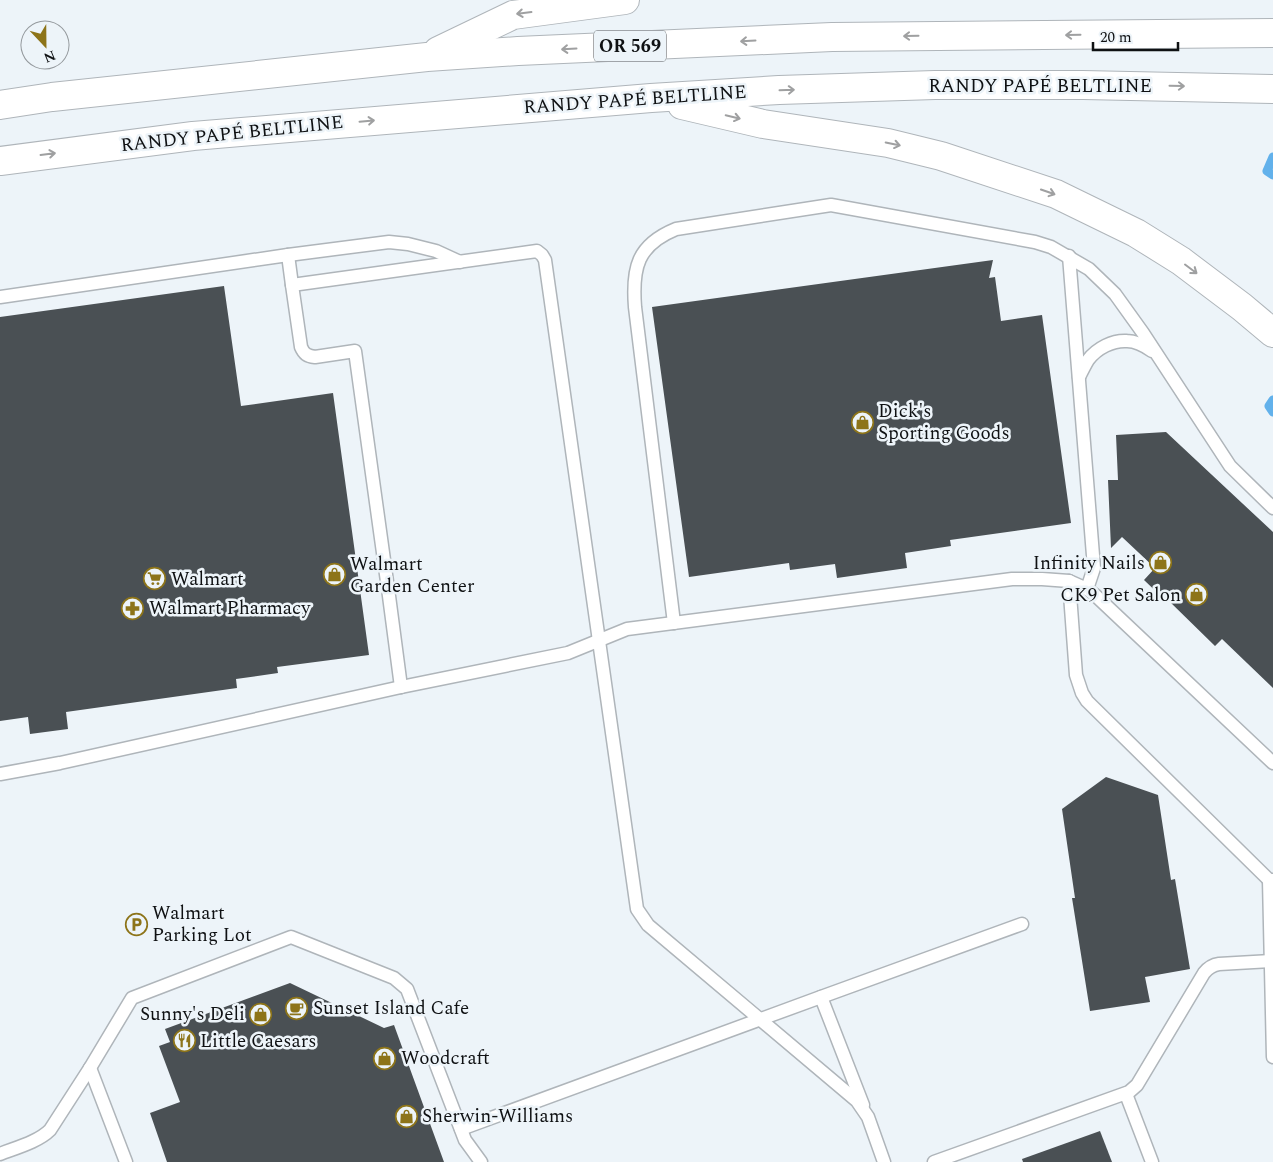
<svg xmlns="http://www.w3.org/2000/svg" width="1273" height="1162" font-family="Spectral,serif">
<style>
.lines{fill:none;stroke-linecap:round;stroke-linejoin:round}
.stream{stroke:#62b1eb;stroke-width:9}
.building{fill:#4a5054}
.lane-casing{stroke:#afb5ba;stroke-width:15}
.highway-casing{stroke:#afb5ba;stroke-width:30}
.lane{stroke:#fff;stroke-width:12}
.highway{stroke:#fff;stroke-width:28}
.oneway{stroke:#9fa0a1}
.labels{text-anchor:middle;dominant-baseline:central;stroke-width:5;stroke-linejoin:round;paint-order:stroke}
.shield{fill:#edf4f9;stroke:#525558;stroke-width:1}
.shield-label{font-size:18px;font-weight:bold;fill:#0f1113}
.street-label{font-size:19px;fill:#0f1113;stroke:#edf4f9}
.poi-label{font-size:19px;fill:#0f1113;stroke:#edf4f9;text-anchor:start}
</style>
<rect width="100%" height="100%" fill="#edf4f9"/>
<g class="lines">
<g class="stream">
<polyline points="1273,157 1267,171 1273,175"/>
<polyline points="1273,400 1269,406 1273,412"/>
</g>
</g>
<g class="building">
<polygon points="993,260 989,278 995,277 1001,321 1042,315 1071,523 950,540 951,546 905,553 907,568 837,578 835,564 790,570 789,563 689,577 652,307"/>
<polygon points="224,286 241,406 333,393 369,655 277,667 278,673 236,679 237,688 66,712 68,729 30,734 28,717 0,721 0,317"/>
<polygon points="1166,432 1273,532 1273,688 1222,639 1215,646 1169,601 1167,602 1144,580 1155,568 1122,537 1111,548 1108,480 1118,480 1116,435"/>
<polygon points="1106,777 1158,795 1171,880 1175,879 1190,969 1145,977 1150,1002 1090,1011 1072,898 1075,898 1062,809"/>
<polygon points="290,983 384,1028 394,1025 444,1162 167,1162 150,1113 180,1102 159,1046 170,1042 165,1029"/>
<polygon points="1100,1131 1112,1162 1023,1162 1022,1159"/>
</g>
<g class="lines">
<defs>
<g id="lane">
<polyline points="288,255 292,285"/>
<polyline points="1069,256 1094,568 1087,589"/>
<polyline points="0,297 288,255 389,242 408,244 436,251 460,262"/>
<path d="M 1079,377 C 1082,371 1085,365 1088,360 C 1097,348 1113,340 1127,341 C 1136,341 1145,346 1152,351"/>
<polyline points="1069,581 1087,589 1095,595 1273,763"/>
<path d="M 674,623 L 635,307 C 632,268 637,245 676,229 L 831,205 L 1035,242 L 1051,247 L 1089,269 L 1115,294 L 1143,333 L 1230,466 L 1273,508"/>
<path d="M 401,687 L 389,596 L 355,351 L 315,357 C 307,356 304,354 301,347 L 292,285 L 537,251 L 542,255 L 545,260 L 637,909 L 648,925 L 857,1101 L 868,1117 L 884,1162"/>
<polyline points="0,774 60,763 401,687 568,653 627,629 1012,579 1042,579 1069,581 1076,675 1082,693 1087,701 1269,880 1273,880"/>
<polyline points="1269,880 1273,1057"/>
<polyline points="90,1068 126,1162"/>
<polyline points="1126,1094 1152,1162"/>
<polyline points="863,1105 821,997 1022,924"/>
<polyline points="461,1129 821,997"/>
<path d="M 0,1154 C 15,1148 38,1142 50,1130 L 90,1068 L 132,998 L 291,937 L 394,978 L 407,989 L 465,1140 L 481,1162"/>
<path d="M 934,1162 L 1129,1092 L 1137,1085 L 1204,973 C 1208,968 1212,965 1219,964 L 1271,961"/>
</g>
<g id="highway">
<polyline points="438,51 513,15 625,0"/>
<polyline points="0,105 52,97 427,57 518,51 832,37 1273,33"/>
<polyline points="682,105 763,124 888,143 941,156 1056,194 1136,233 1181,261 1242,307 1273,333"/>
<polyline points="0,161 193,136 651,98 779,90 935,85 1083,85 1273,89"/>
</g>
</defs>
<use href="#lane" class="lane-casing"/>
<use href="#highway" class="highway-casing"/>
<use href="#lane" class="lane"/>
<use href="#highway" class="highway"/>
</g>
<defs><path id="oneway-shaft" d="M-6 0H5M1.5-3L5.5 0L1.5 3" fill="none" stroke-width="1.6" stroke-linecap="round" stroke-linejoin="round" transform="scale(1.25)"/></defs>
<g class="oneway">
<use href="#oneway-shaft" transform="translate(524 13) rotate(173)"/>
<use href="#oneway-shaft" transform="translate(1073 35) rotate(179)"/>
<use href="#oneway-shaft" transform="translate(911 36) rotate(179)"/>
<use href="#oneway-shaft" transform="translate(748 41) rotate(177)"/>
<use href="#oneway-shaft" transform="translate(569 49) rotate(177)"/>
<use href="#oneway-shaft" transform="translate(1177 86) rotate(1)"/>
<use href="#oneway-shaft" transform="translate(787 90) rotate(-2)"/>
<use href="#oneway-shaft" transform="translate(733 117) rotate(13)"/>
<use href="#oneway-shaft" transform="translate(367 121) rotate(-5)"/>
<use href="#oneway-shaft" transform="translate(893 144) rotate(12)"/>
<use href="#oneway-shaft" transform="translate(48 154) rotate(-7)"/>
<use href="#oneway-shaft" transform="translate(1048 192) rotate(19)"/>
<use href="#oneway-shaft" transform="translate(1191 269) rotate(37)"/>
</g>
<defs>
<symbol id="shop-ring" viewBox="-11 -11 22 22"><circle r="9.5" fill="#edf4f9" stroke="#8d7419" stroke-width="1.5"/><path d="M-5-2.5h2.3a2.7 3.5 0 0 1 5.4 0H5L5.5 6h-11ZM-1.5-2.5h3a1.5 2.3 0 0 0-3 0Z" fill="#8d7419"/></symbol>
<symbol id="supermarket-ring" viewBox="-11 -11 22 22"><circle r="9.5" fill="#edf4f9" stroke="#8d7419" stroke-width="1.5"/><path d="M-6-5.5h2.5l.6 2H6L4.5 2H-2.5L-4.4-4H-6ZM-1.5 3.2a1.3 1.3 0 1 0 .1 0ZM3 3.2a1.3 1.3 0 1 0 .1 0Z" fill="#8d7419"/></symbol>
<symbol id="pharmacy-ring" viewBox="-11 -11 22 22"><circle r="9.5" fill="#edf4f9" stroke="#8d7419" stroke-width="1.5"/><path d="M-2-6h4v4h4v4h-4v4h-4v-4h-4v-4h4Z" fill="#8d7419"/></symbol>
<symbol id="parking-ring" viewBox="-11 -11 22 22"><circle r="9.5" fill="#edf4f9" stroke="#8d7419" stroke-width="1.5"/><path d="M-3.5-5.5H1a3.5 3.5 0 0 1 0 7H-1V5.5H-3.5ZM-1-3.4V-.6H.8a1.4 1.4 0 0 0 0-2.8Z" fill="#8d7419"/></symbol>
<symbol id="cafe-ring" viewBox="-11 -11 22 22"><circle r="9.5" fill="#edf4f9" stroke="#8d7419" stroke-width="1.5"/><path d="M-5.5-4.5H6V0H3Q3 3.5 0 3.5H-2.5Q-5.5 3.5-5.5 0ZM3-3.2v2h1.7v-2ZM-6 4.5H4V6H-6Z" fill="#8d7419"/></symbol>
<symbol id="restaurant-ring" viewBox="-11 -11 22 22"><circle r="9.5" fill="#edf4f9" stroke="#8d7419" stroke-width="1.5"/><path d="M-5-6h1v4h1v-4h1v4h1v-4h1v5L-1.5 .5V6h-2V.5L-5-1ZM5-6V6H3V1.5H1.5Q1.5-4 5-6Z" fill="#8d7419"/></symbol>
</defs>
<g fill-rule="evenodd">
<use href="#shop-ring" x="850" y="410" width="25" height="25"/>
<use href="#shop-ring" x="1148" y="550" width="25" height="25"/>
<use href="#shop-ring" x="322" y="562" width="25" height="25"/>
<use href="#supermarket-ring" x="142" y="566" width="25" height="25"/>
<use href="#shop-ring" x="1184" y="582" width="25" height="25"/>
<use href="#pharmacy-ring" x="120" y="596" width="25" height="25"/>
<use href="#parking-ring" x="124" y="912" width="25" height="25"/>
<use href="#cafe-ring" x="284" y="996" width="25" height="25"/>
<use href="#shop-ring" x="248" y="1002" width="25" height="25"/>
<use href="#restaurant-ring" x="172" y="1028" width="25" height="25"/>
<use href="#shop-ring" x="372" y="1046" width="25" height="25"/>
<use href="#shop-ring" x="394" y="1104" width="25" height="25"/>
</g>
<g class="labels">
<rect class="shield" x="594" y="30.5" width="72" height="31" rx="4"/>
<g class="shield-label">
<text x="630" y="46">OR 569</text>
</g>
<g class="street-label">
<text x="1040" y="86">RANDY PAPÉ BELTLINE</text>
<text transform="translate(635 100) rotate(-4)">RANDY PAPÉ BELTLINE</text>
<text transform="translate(232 134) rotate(-6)">RANDY PAPÉ BELTLINE</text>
</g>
<g class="poi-label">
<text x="878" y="411">Dick's<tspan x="878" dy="22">Sporting Goods</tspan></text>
<text x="1145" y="563" text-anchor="end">Infinity Nails</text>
<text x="350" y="564">Walmart<tspan x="350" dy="22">Garden Center</tspan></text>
<text x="171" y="579">Walmart</text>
<text x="1181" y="595" text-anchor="end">CK9 Pet Salon</text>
<text x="149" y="608">Walmart Pharmacy</text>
<text x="152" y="913">Walmart<tspan x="152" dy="22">Parking Lot</tspan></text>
<text x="313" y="1008">Sunset Island Cafe</text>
<text x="245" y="1014" text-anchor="end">Sunny's Deli</text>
<text x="200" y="1041">Little Caesars</text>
<text x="401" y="1058">Woodcraft</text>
<text x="422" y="1116">Sherwin-Williams</text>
</g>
</g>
<g transform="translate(45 45) rotate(158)"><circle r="24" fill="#edf4f9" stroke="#94999d"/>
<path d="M0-4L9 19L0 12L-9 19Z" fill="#8d7419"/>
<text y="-8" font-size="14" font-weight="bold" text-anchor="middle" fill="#0f1113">N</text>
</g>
<path d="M1093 42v8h85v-8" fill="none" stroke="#0f1113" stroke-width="2.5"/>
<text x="1100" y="42" font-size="15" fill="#0f1113" stroke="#edf4f9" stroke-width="4" paint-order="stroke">20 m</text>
</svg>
